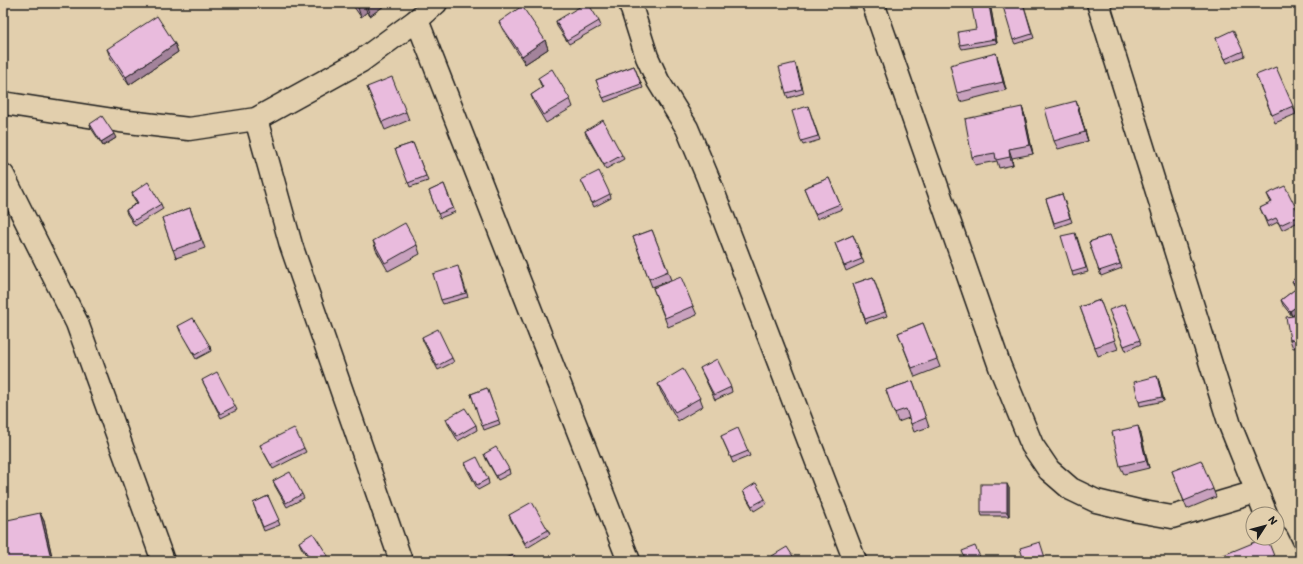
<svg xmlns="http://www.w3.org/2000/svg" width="1303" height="564" font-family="Itim,sans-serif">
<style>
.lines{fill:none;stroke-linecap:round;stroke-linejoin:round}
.minor-casing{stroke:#1c1c1c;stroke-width:25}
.minor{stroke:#e2cfad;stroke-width:22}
.wall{fill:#c8a1be;stroke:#1c1c1c}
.shaded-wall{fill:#a3839b;stroke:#1c1c1c}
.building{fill:#e9bbdd;stroke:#1c1c1c}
</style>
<rect width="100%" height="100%" fill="#e2cfad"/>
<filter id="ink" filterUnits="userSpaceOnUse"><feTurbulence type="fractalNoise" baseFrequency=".025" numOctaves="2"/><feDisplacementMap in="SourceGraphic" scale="8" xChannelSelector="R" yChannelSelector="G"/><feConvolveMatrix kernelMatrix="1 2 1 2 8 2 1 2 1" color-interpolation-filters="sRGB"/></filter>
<g filter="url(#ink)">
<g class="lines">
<defs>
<g id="minor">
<polyline points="630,3 647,57 658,81 687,128 708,178 855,561"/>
<polyline points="873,3 1000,367 1032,445 1049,470 1071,489 1096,501 1138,511 1172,517 1256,492"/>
<polyline points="1098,3 1230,425 1266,514"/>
<polyline points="417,20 629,561"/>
<polyline points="3,103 120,121 189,129 256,119 361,61 417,20 436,3"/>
<polyline points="256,119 291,245 401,561"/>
<polyline points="3,175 77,323 163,561"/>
<polyline points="1277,538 1288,561"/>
</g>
</defs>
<use href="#minor" class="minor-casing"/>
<use href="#minor" class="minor"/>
</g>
<g class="wall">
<polygon points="353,3 388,3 370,16 367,12 361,17 354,7"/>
<polygon points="1023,3 1034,38 1015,44 1013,40"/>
<polygon points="989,5 991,9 997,43 962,49 960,45 976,29"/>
<polygon points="556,21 599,21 601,26 569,44 557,26"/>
<polygon points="499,22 545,40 548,49 525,64 503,30"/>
<polygon points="1216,38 1243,51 1244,56 1227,63"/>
<polygon points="175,44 178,52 129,85 110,57 107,49"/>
<polygon points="999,62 1006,90 960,102 957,93"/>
<polygon points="634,66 643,88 605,102 596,80"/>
<polygon points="797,67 804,93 788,98 786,93"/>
<polygon points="1256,75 1293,106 1296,114 1275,123"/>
<polygon points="538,78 570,99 573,107 546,123 534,103 531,95 542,88"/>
<polygon points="367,87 406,112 409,120 385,130"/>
<polygon points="808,106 820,140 803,145 801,141"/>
<polygon points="1022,107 1025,116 1033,154 1012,158 1013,165 999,168 997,161 975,165 972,157"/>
<polygon points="1079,109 1088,141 1058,149 1054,141"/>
<polygon points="90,124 116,138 103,146 91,128"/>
<polygon points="585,131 622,155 624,159 606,169 586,135"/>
<polygon points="413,143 428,181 410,187 395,149"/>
<polygon points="829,178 842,209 817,219 804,188"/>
<polygon points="581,180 610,194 611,198 594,207"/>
<polygon points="444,184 455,212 440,218 429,191"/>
<polygon points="132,193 161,204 163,209 135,226 127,214 126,210 137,203 133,197"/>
<polygon points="1062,194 1072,222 1055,228 1046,199"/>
<polygon points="1267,194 1300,216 1300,221 1282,230 1278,222 1268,227 1260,208 1271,203"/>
<polygon points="190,208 205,248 176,258 162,218"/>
<polygon points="652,230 671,280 652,287 633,237"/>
<polygon points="853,235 864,263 846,271 835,243"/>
<polygon points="1110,235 1122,268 1101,276 1089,242"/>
<polygon points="1077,237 1088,272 1073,276 1072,272"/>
<polygon points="373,241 417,245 420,254 388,271 376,250"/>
<polygon points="460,271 468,297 443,304 441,300"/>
<polygon points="1300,274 1300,310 1292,316 1283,305 1281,300 1297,288 1294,285 1292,281"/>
<polygon points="873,277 887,316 866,323 853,284"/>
<polygon points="653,288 693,306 697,315 668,327"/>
<polygon points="1100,300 1118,349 1098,356 1080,307"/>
<polygon points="1125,304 1141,344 1126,351 1111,315"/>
<polygon points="1300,315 1299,347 1293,348 1290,340"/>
<polygon points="923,323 940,367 915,377 898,333"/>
<polygon points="178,326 210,346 211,351 196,359 180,331"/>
<polygon points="422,337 452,358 454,362 438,370 423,341"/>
<polygon points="700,368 731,387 732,392 715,400"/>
<polygon points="202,380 235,406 237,410 221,418"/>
<polygon points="913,381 929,427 914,432 909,418 898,422 886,390"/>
<polygon points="1159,381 1164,401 1140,406 1139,402"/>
<polygon points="658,384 700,398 703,406 678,421 661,392"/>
<polygon points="487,388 500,424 484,430 471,394"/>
<polygon points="446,419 476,425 477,430 458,441 448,424"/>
<polygon points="1138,426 1141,434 1149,468 1124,474 1120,466"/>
<polygon points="721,436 748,451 750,456 733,463"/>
<polygon points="260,445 304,448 306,452 273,469 262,449"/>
<polygon points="484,454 509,469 510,474 498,480 486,459"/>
<polygon points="465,463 488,479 489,484 478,490 466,467"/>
<polygon points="1172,471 1213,489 1216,497 1187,509"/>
<polygon points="273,481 302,494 304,498 287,507 275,486"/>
<polygon points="1009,488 1009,516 982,516 981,512"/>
<polygon points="743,491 765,499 767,503 754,511 745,495"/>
<polygon points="268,496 280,525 264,531 253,503"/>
<polygon points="40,513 44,521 53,561 3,561"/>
<polygon points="509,515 548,530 550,534 527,548 511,520"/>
<polygon points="299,542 330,559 330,561 310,561 301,547"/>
</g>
<g class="shaded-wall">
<polygon points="373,3 388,3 370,16 367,7"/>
<polygon points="364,4 367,12 361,17 358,8"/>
<polygon points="989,5 991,9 997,43 995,39"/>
<polygon points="545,40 548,49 525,64 522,56"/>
<polygon points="175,44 178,52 129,85 126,77"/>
<polygon points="996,53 999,62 1006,90 1003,82"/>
<polygon points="1076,101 1079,109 1088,141 1085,132"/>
<polygon points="1022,107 1025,116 1033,154 1030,145"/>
<polygon points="114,134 116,138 103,146 101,142"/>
<polygon points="1009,149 1012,158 1013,165 1010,157"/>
<polygon points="1300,304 1300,310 1292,316 1290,311"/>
<polygon points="1157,376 1159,381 1164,401 1162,397"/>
<polygon points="1138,426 1141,434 1149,468 1146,460"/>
<polygon points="1007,484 1009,488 1009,516 1007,512"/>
<polygon points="40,513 44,521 53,561 52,561 51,558"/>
</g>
<g class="building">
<polygon points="354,3 373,3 367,7 364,4 358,8"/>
<polygon points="586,3 588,3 599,21 567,40 556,21"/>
<polygon points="1002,3 1023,3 1032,34 1013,40"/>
<polygon points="989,5 995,39 960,45 958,32 976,29 972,8"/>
<polygon points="522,6 545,40 522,56 499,22"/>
<polygon points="157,16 175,44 126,77 107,49"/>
<polygon points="1233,30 1243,51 1225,59 1216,38"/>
<polygon points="996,53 1003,82 957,93 950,65"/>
<polygon points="795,63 802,89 786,93 779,67"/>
<polygon points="634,66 641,84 603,98 596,80"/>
<polygon points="1276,67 1293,106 1272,115 1256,75"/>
<polygon points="552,69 570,99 543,115 531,95 543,87 538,78"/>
<polygon points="392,77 406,112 382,122 367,87"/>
<polygon points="1076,101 1085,132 1054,141 1045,109"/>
<polygon points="808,106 818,136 801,141 792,111"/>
<polygon points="1022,107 1030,145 1009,149 1010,157 996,160 995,153 972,157 965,119"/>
<polygon points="102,116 114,134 101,142 90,124"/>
<polygon points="603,120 622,155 604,165 585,131"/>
<polygon points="413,143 426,176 408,183 395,149"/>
<polygon points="599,171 610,194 592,203 581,180"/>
<polygon points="829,178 840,204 815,214 804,188"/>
<polygon points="148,182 161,204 133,221 126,210 138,203 132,193"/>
<polygon points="444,184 453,208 438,214 429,191"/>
<polygon points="1285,186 1300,216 1280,225 1276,218 1267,222 1260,208 1272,202 1267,194"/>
<polygon points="1062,194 1070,218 1054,223 1046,199"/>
<polygon points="190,208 201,240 173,250 162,218"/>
<polygon points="405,223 417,245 385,263 373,241"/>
<polygon points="652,230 668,271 649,279 633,237"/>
<polygon points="1075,233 1086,268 1072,272 1061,236"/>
<polygon points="853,235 862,259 844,266 835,243"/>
<polygon points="1110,235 1120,264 1099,271 1089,242"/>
<polygon points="458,266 466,293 441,300 433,274"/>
<polygon points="1300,274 1300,304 1290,311 1281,300 1298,287 1292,281"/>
<polygon points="681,277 693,306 665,318 653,288"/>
<polygon points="873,277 885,312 865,319 853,284"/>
<polygon points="1100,300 1115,340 1095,347 1080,307"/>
<polygon points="1125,304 1140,340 1124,346 1109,310"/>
<polygon points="1300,315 1300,352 1298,338 1290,340 1286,317"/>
<polygon points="193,318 210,346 195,355 178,326"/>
<polygon points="923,323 937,359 912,368 898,333"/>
<polygon points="438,329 452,358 437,366 422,337"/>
<polygon points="717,359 731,387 714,395 700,368"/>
<polygon points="683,369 700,398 675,412 658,384"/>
<polygon points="217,372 235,406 220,414 202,380"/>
<polygon points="1157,376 1162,397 1139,402 1134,382"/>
<polygon points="913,381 926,418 911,424 906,409 894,413 886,390"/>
<polygon points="487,388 499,420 482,426 471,394"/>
<polygon points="465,408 476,425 457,436 446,419"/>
<polygon points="1138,426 1146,460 1120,466 1112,432"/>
<polygon points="294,428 304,448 271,465 260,445"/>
<polygon points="738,428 748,451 731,458 721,436"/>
<polygon points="496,447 509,469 496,476 484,454"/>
<polygon points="477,457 488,479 477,485 465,463"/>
<polygon points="1201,460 1213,489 1184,501 1172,471"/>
<polygon points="290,472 302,494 286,503 273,481"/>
<polygon points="756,483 765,499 752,506 743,491"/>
<rect x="981" y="484" width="26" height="28"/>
<polygon points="268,496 279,520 263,527 253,503"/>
<polygon points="532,502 548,530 525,543 509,515"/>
<polygon points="40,513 51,558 38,561 3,561 3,521"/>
<polygon points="313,533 330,559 326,561 312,561 299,542"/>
<polygon points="1265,538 1267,538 1276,561 1223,561 1221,556"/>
<polygon points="1040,542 1046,561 1024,561 1020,548"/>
<polygon points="975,546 982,561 966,561 962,551"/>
<polygon points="787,547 796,561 775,561 772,556"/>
<polygon points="514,555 517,561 499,561"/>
</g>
</g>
<rect width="1303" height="564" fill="none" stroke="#e2cfad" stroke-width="16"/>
<rect x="8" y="8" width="1287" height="548" fill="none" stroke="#1c1c1c" stroke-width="1.5" filter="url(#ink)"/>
<g transform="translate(1265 526) rotate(54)"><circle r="19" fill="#e2cfad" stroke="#938773"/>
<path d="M0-3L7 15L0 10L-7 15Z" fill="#1c1c1c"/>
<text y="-6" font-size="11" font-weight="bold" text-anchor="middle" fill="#1c1c1c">N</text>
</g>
</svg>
